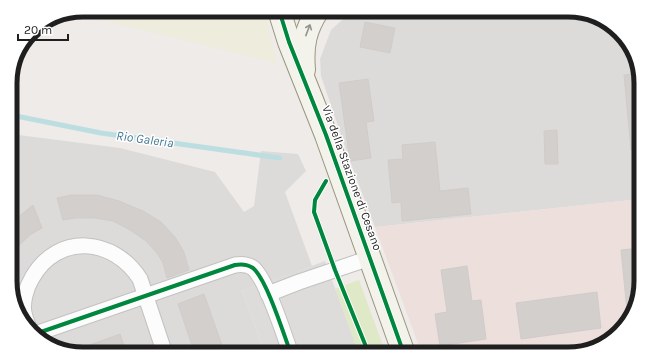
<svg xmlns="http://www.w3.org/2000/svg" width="651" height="364" font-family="Karla,sans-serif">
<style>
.residential{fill:#dddbda}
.military{fill:#ecdfdc}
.farmland{fill:#eeecdc}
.grass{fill:#dfe9c8}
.parking{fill:#dedcdb}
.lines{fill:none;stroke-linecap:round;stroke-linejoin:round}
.stream{stroke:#bddee0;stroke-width:5}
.building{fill:#d2cfcd;stroke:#d1ccca}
.street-casing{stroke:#c3c2c0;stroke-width:17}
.secondary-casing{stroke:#989681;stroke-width:24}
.street{stroke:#fcfcfc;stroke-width:15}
.secondary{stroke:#f3f3eb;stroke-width:22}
.cycleway-casing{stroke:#fff;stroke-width:6}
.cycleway{stroke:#00873e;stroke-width:4}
.oneway{stroke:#94948f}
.labels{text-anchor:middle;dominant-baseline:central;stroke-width:3;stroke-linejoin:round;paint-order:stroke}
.street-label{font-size:12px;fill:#1f1f1f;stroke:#fff}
.water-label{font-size:13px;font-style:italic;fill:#457995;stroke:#fff}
.rim{fill:none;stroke:#1f1f1f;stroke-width:5}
</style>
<rect width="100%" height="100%" fill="#eeebe8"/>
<g class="residential">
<polygon points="391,10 568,10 604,20 629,43 641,78 641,199 375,227 350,161 321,76 320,59 331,30 342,20 357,16 389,18"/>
<polygon points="11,134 120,148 215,172 244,212 254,206 261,151 298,154 306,171 285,192 312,266 242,291 265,354 83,354 47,344 22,322 11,291"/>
</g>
<polygon class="military" points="641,199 641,286 631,317 608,342 573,354 422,354 375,227"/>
<polygon class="farmland" points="83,10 264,10 277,63 74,13"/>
<polygon class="grass" points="359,280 386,354 359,354 335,289"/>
<polygon class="parking" points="325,261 359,354 265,354 242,291"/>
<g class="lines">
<polyline class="stream" points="11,115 101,133 280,158"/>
</g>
<g class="building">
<polygon points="365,22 395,28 390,53 360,47"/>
<polygon points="639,73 641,78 641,150 631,150 624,75"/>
<polygon points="368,79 374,121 366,122 371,158 350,161 339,83"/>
<polygon points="557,130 558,164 545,164 544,131"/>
<polygon points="435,142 440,191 468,188 471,214 402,221 401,202 392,203 388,160 403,159 402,145"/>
<polygon points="72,195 97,195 119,201 143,211 161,222 175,237 184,252 189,270 167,278 163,263 157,253 146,241 130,230 113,221 95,218 75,218 63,220 57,198"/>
<polygon points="33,205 42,228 30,235 11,253 11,223"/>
<polygon points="641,248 641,286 631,317 628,321 621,250"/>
<polygon points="467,266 472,301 481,300 486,339 440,346 435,314 447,312 441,270"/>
<polygon points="597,292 601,328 521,339 516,303"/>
<polygon points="204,294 225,354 195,354 178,304"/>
<polygon points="120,334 127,354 83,354 73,351"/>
</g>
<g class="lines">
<defs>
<g id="street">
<polyline points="268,294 299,282 370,258"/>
<path d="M 29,328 C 27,323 25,318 24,313 C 22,302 26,288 32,278 C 58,232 114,238 140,279 L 165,354"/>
<path d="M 35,334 L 235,265 C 241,264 247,264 253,268 C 267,280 284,335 291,354"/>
</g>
<g id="secondary">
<polyline points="279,10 289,42 326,135 404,354"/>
<path d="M 304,70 C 302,46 305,30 318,10"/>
</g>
</defs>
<use href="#street" class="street-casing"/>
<use href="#secondary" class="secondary-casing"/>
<use href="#street" class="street"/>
<use href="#secondary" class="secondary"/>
<defs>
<g id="cycleway">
<polyline points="279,10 289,42 326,135 404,354"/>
<polyline points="326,181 315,200 314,212 335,270 369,354"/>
<path d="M 35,334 L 235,265 C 241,264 247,264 253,268 C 267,280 284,335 291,354"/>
</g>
</defs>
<use href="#cycleway" class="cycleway-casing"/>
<use href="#cycleway" class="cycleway"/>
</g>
<defs><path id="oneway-shaft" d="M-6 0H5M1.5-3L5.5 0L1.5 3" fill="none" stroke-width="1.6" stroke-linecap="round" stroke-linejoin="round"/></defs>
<use class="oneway" href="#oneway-shaft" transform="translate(308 30) rotate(-69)"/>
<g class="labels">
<g class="street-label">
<text transform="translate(352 178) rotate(70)">Via della Stazione di Cesano</text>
</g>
<g class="water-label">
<text transform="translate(145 139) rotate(8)">Rio Galeria</text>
</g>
</g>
<path d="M0 0H651V364H0ZM83 17H568A66 66 0 0 1 634 83V281A66 66 0 0 1 568 347H83A66 66 0 0 1 17 281V83A66 66 0 0 1 83 17Z" fill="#fff" fill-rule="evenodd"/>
<path class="rim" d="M83 17H568A66 66 0 0 1 634 83V281A66 66 0 0 1 568 347H83A66 66 0 0 1 17 281V83A66 66 0 0 1 83 17Z"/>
<path d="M18 34v6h50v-6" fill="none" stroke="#1f1f1f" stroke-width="2"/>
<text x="24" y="34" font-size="12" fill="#1f1f1f" stroke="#ffffff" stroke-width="3" paint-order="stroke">20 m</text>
</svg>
